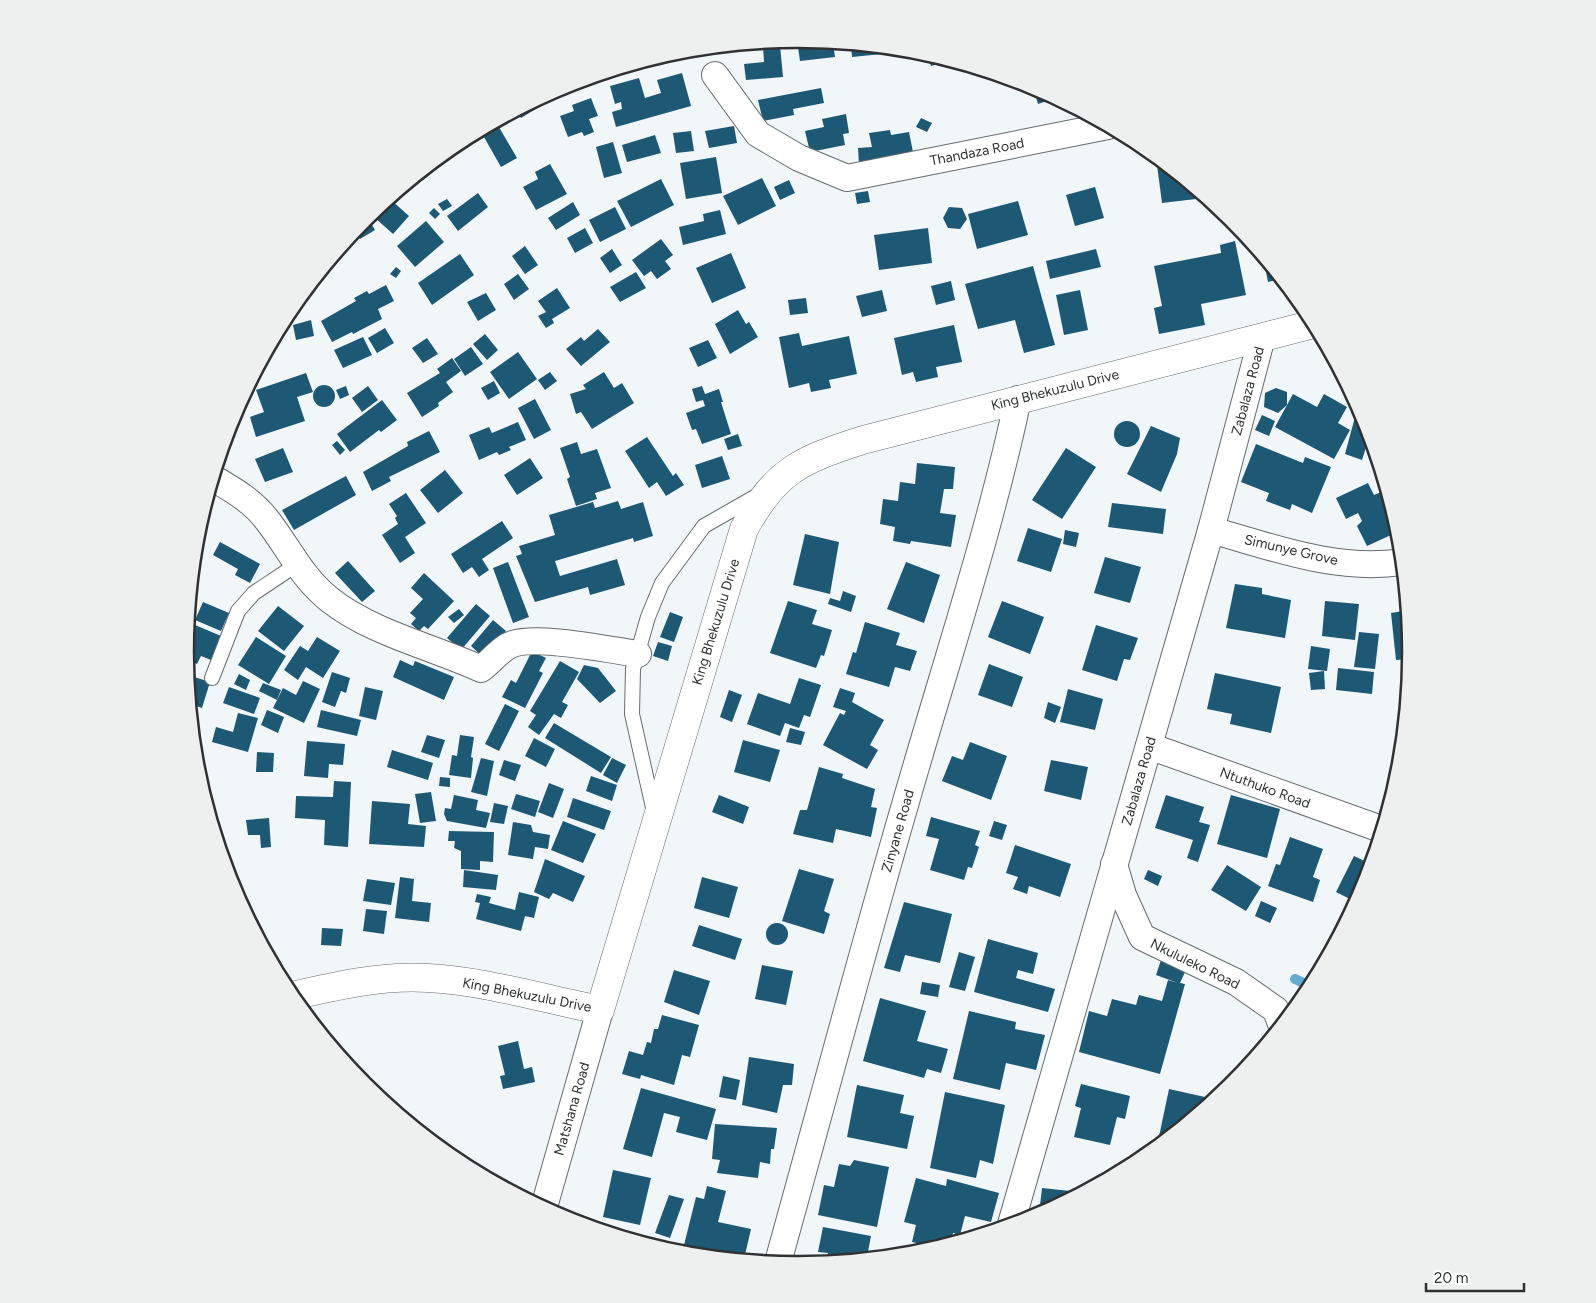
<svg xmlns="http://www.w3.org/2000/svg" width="1596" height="1303" font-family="Figtree,sans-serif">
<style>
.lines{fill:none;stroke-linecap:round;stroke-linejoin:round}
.stream{stroke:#61add4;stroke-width:10}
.building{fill:#1d5974}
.service-casing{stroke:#676c6e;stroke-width:16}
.minor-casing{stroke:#676c6e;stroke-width:28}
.tertiary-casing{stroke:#676c6e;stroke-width:29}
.service{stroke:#fff;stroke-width:14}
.minor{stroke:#fff;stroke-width:26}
.tertiary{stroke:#fff;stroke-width:28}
.labels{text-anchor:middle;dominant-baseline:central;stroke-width:5;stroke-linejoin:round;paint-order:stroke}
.street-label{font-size:14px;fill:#2f3132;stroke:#fff}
.rim{fill:none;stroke:#2f3132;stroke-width:2.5}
</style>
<rect width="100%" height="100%" fill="#f1f6f9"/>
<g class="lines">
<polyline class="stream" points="1295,979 1310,986"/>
</g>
<g class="building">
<polygon points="802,39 833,42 835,57 800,61 797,40"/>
<polygon points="851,44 892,48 892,53 852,57"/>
<polygon points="780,45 783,77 746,80 744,64 764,62 763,46"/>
<polygon points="927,53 947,59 947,61 931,66"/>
<polygon points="682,73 691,106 616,127 612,112 622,109 621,102 615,104 610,86 639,78 645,98 661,93 657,80"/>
<polygon points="1033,86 1056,98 1038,104"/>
<polygon points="821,88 824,103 793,109 794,115 763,121 758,100"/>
<polygon points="546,95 550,100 521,118 516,111"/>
<polygon points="591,98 598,116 589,119 594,132 584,136 582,132 568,137 560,116 574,111 572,105"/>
<polygon points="846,114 849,133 843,134 845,145 810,152 805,131 824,127 822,119"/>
<polygon points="921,118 932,123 927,132 916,127"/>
<polygon points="496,122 517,158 501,167 480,130"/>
<polygon points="734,126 737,143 709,148 705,131"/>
<polygon points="890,130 891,135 909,132 913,152 859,164 858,148 872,147 869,133"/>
<polygon points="691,131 694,151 676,153 673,133"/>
<polygon points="655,135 661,153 627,162 622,145"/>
<polygon points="613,142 622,173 604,178 596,147"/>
<polygon points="450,148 455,154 423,180 418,174"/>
<polygon points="716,157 722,193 686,199 680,163"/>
<polygon points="550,164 567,194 536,210 523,187 538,179 535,172"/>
<polygon points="1165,164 1195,188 1196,199 1162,203 1157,165"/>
<polygon points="762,178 776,206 738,225 723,196"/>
<polygon points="661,179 674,205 631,227 617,201"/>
<polygon points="789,180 795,193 780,200 774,187"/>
<polygon points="1095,187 1104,218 1075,226 1066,195"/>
<polygon points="868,191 870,202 857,204 855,193"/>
<polygon points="478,193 488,207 458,231 447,216"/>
<polygon points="390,199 409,216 393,234 374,217"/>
<polygon points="447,199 452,206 443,211 438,204"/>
<polygon points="1018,201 1028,235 977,249 968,214"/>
<polygon points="573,202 580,215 556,230 548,218"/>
<polygon points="615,207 626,229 600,242 589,220"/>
<polygon points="949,207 962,208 967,219 960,229 948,228 943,218"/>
<polygon points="434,208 440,214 435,219 429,213"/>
<polygon points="720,210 726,234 683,245 679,227 704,221 703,214"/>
<polygon points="367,216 375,230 360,239 355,231"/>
<polygon points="426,221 444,242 415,267 397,246"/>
<polygon points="585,228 593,243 575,253 567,238"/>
<polygon points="928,228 932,263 879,270 874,235"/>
<polygon points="661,239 673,255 665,261 671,269 657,279 651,271 644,276 632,260"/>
<polygon points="1235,241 1246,295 1201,304 1205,325 1159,334 1154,308 1162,306 1154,266 1221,253 1220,245"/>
<polygon points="525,246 538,265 525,274 512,256"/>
<polygon points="612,249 622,265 610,273 600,258"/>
<polygon points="1096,249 1101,267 1050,279 1046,261"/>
<polygon points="731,253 746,288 712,303 696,268"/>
<polygon points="460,254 474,275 432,305 418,283"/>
<polygon points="1263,257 1265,259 1281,279 1268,282"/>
<polygon points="1033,266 1055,345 1024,353 1015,320 978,329 965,284"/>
<polygon points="396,267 401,271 396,278 390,274"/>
<polygon points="636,272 646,288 620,302 610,287"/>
<polygon points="518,274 529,289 514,300 504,284"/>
<polygon points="951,281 955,300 936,305 931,286"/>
<polygon points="386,285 394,301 378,309 382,319 353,334 352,332 332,342 321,321 356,301 354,298 367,291 369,294"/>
<polygon points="557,288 570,308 552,319 554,323 546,328 538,316 546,312 538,301"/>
<polygon points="882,290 887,311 862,317 856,296"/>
<polygon points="1080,290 1088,330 1064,335 1056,295"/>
<polygon points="486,293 496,310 478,321 467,302"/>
<polygon points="806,298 808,313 790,315 788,300"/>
<polygon points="738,310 746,324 749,322 758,337 730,354 715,324"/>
<polygon points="311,320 314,336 296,340 293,325"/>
<polygon points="954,325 962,362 936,367 938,377 916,382 913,372 902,375 894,338"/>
<polygon points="385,328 394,343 377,353 368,338"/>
<polygon points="598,329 610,342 581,366 566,349 581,337 584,341"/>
<polygon points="799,333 802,346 849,336 857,374 829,380 831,388 811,392 809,383 789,388 779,337"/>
<polygon points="485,334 498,350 487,360 473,344"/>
<polygon points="363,337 372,355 343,368 334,350"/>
<polygon points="427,338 438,354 423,363 412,348"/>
<polygon points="708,340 717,358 698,367 689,348"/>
<polygon points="471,347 483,364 465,376 454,359"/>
<polygon points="518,352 537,379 509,399 490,372"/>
<polygon points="452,358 461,371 446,382 453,392 438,403 439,406 422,417 407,393 440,373 437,369"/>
<polygon points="550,372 557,381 545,390 538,380"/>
<polygon points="604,372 614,388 622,383 634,403 592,429 581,412 576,414 570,394 586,389 583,385"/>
<polygon points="306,373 313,392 297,397 305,421 256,437 250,417 264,412 256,390"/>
<polygon points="494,381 500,393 488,400 481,388"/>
<circle cx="324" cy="396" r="11"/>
<polygon points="346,386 349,395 340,399 336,390"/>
<polygon points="368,386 378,400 362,412 352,398"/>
<polygon points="702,386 705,394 719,389 723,402 721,402 731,434 702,444 696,429 692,430 686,413 705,406 703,400 696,402 692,389"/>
<polygon points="1276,388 1287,392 1287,405 1278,413 1264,407 1265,393"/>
<polygon points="1293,394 1317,407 1324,394 1347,407 1338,423 1350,430 1334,459 1275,427"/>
<polygon points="535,399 551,430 534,439 518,408"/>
<polygon points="382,400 397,420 381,432 379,430 350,452 337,434"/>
<polygon points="1358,406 1370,435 1362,460 1345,454"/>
<polygon points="1262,415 1275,421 1269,436 1255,430"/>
<circle cx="1127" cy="434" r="13"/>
<polygon points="518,422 526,440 509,447 511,450 499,455 497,452 479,460 469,435 489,427 492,433"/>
<polygon points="1151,426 1180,438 1177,454 1161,492 1127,474"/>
<polygon points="429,431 440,452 389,477 391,481 372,491 363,472 408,446 407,442"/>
<polygon points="738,434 742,446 728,450 724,439"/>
<polygon points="647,437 673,476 676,473 684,485 666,496 657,482 649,488 625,451"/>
<polygon points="337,441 345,450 340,455 332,445"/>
<polygon points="577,442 581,454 597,449 611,488 595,493 597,499 576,506 567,479 570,477 560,448"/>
<polygon points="1256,444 1303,463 1305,457 1331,467 1312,513 1292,504 1290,510 1266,501 1269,493 1241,482"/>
<polygon points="283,448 293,472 265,482 255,459"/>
<polygon points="1066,448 1096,467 1062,519 1032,500"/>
<polygon points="722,456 730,479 702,488 695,465"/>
<polygon points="530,458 543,478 517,495 504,475"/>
<polygon points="917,463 955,467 953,489 944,489 940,513 956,515 951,547 911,541 910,544 893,541 895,527 880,524 883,499 898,501 900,482 915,484"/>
<polygon points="445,470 463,493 438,513 420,490"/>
<polygon points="346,476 356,495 294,530 282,510"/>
<polygon points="1368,483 1374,495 1386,490 1398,527 1389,531 1391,535 1367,546 1357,526 1362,521 1358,513 1346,519 1336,498"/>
<polygon points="406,493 426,523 405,537 415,553 400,563 382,535 398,524 395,518 397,516 389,504"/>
<polygon points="618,501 621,509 643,502 653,536 634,542 633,538 555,561 560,576 617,559 625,585 590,595 588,587 535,602 516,556 522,554 519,546 555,535 549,515 593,502 595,508"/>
<polygon points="1112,503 1166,509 1163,534 1108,527"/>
<polygon points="502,521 513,538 482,559 489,570 479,577 472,567 463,573 451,554"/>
<polygon points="1028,528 1062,539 1051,572 1017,561"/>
<polygon points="1065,530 1079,533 1076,547 1063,544"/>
<polygon points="805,534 839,542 830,594 793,585"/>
<polygon points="220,542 260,564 250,583 235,575 238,569 213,555"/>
<polygon points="1105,557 1141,567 1130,603 1094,593"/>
<polygon points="348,561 375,591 362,602 335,573"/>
<polygon points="508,562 529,617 513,623 493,568"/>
<polygon points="906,562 940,575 924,623 887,609"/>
<polygon points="424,573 454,601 428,629 424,626 419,631 411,624 416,618 410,613 423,599 411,588"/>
<polygon points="1235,584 1262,588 1262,594 1291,600 1285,638 1226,628"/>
<polygon points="843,591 856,596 851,612 828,604 830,598 840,601"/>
<polygon points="1402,600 1406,600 1411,652 1410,659 1396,660 1391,613 1403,611"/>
<polygon points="788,601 817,610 812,624 832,630 824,656 821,655 816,668 770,653"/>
<polygon points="1002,601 1044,617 1030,654 988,637"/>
<polygon points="1325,601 1359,604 1355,640 1322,636"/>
<polygon points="203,602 229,613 221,631 195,620"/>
<polygon points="476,604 490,616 461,650 447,638"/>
<polygon points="278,606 304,626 284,651 258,631"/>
<polygon points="459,609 464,615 454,623 448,617"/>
<polygon points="670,612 683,617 674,642 660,637"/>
<polygon points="493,620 506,631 483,657 471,646"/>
<polygon points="188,622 221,636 211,660 201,656 197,664 186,660"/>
<polygon points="865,622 900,633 896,645 917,651 910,671 895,667 889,687 846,674 853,652 856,653"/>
<polygon points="1096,625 1138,638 1130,660 1124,659 1117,681 1082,670"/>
<polygon points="1359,632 1379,634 1375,669 1354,667"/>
<polygon points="256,637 286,656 269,684 238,665"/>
<polygon points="317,637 340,651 323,678 306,667 298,680 284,670 300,646 308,651"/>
<polygon points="658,642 672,646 668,661 653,656"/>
<polygon points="1311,646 1330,649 1327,671 1308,669"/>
<polygon points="532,651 546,658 539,671 543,673 525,708 502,697 511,680 516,683"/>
<polygon points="400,660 413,666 415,661 454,677 444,700 393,677"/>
<polygon points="560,661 579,672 562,702 568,705 561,718 554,714 539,735 528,727 536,715 530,711"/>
<polygon points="1402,662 1410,662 1408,676 1403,676"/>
<polygon points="989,664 1023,677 1012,707 978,695"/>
<polygon points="584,665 598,668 616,691 600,703 577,679"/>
<polygon points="1338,668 1374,672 1372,694 1336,690"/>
<polygon points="1324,671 1325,689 1311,690 1309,673"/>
<polygon points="332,672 350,678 346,693 341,691 335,707 322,702"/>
<polygon points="1215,673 1281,687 1271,733 1230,724 1232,714 1207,709"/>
<polygon points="239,674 250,680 246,690 234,684"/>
<polygon points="188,675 210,682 202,708 193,705 191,712"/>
<polygon points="799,678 821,685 810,717 804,715 799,728 785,723 780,736 747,724 758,693 790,704"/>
<polygon points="303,681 320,689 304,723 273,708 283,688 296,695"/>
<polygon points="263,683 281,690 277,700 259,691"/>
<polygon points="229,687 260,698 254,714 223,703"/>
<polygon points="365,687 383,691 376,720 359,716"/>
<polygon points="840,688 855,693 852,702 884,720 870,745 878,750 867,769 823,745 840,713 844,715 846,711 833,707"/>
<polygon points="1068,689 1103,699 1095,730 1060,722"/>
<polygon points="729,690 742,695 732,722 720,717"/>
<polygon points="1048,702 1061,707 1055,723 1044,718"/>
<polygon points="505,704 519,711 499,751 485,744"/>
<polygon points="267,710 284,717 278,733 261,725"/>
<polygon points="321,710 361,720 357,736 317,727"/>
<polygon points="238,713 258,718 248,752 212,742 216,727 233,732"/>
<polygon points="192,723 197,723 195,741 194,741"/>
<polygon points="554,723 611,757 601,773 545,738"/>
<polygon points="790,728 805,732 801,745 786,742"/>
<polygon points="427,735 445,740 439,758 421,752"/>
<polygon points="460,735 474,737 471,757 473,758 471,778 449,775 452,755 457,756"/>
<polygon points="534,738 555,749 546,767 525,756"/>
<polygon points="743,740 780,750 770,782 734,772"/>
<polygon points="307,741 345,744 343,765 329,764 328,778 304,776"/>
<polygon points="970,742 1007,756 991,800 942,781 952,756 963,760"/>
<polygon points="392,750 433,763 428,780 387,767"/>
<polygon points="257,752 274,753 273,772 256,772"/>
<polygon points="481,758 494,761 487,796 471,792"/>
<polygon points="612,758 626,765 617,783 603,775"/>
<polygon points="504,760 521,765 515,781 499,775"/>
<polygon points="1051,760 1088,767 1081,800 1044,791"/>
<polygon points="819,767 843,774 842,778 875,789 871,807 877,808 871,837 836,829 833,843 793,834 800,810 807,810"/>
<polygon points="591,776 617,785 612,801 586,791"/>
<polygon points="440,777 450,778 450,787 439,786"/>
<polygon points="334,781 351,782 348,847 324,845 325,820 295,818 296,796 333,797"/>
<polygon points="549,783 564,789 553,818 538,812"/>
<polygon points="431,792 436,821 420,823 415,794"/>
<polygon points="516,794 540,801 535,817 511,809"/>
<polygon points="454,795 478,800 476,810 490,813 486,828 447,821 444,814 445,808 451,809"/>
<polygon points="719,795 749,807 743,824 712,812"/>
<polygon points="1166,795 1204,807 1199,822 1210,825 1198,862 1187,858 1193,840 1155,828"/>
<polygon points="1231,795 1280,809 1267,858 1217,844"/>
<polygon points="573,798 611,811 604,830 567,817"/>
<polygon points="372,801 410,804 408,824 426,826 424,847 369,844"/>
<polygon points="494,803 508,806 504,824 490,822"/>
<polygon points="931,817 980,831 975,845 979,847 972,868 968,867 964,880 930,870 939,839 926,836"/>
<polygon points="269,818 271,847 261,848 260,835 248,835 246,820"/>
<polygon points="563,821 596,834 583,863 551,850"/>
<polygon points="994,821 1007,825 1002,840 989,836"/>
<polygon points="513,822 531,825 533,832 550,835 548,849 535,847 533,859 508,855"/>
<polygon points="449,831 494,832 493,862 480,861 480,870 461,869 461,851 454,848 455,841 448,841"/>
<polygon points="1290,837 1323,849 1313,877 1320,880 1313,902 1268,886 1276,864 1280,865"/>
<polygon points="1015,845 1071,864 1060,897 1029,886 1027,894 1013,889 1018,877 1006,873"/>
<polygon points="1354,856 1371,864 1364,886 1356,902 1336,892"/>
<polygon points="545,859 585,876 573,902 553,893 549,899 534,892"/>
<polygon points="1227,865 1261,887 1246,911 1211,890"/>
<polygon points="799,869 834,879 824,911 830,914 824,934 782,921"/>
<polygon points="464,870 498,875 496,890 463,887"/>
<polygon points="1148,870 1162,876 1158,886 1144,879"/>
<polygon points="400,877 414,879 412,901 431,903 429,922 395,918"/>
<polygon points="702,877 738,887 729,918 694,908"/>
<polygon points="367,879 395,883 391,905 363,901"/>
<polygon points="519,892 539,897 534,918 525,916 521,931 476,919 480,903 475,902 477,894 491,897 489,903 515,910"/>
<polygon points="1261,901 1277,908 1270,923 1255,916"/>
<polygon points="904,902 952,914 940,963 905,955 900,972 884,968"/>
<polygon points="366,909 387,911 384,934 363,931"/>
<circle cx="777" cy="934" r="11"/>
<polygon points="699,925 742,939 735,960 692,946"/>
<polygon points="322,928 343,929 341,946 321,945"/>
<polygon points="988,939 1038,953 1033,974 1018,970 1016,978 1055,989 1048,1012 974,992"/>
<polygon points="959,952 975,957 965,991 949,987"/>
<polygon points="1161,960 1186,970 1180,983 1185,984 1160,1074 1079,1052 1089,1011 1107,1016 1112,999 1136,1005 1139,995 1162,1001 1168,980 1178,983 1156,975"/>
<polygon points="762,965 793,971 786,1005 755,999"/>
<polygon points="674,970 710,981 699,1015 664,1002"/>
<polygon points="922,982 940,985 938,997 920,994"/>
<polygon points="880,998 926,1011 917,1041 948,1049 941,1073 927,1069 924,1078 863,1061"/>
<polygon points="969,1011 1016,1022 1015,1029 1045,1035 1036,1070 1006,1063 1000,1090 953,1079"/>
<polygon points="662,1015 699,1025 690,1057 682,1055 674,1085 641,1075 640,1079 622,1074 629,1051 643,1055 647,1042 651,1043 654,1029 658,1029"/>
<polygon points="518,1041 524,1069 532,1067 535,1082 503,1089 500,1076 505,1075 498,1046"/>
<polygon points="749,1057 794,1064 792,1085 783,1085 777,1113 742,1105"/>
<polygon points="723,1076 740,1080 736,1100 719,1097"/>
<polygon points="1081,1084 1130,1096 1125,1119 1117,1117 1110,1145 1074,1137 1081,1108 1075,1106"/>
<polygon points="857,1085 904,1095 900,1113 914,1116 907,1149 847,1137"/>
<polygon points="641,1088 716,1109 707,1140 676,1132 680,1117 664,1113 652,1157 623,1149"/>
<polygon points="1169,1089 1214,1099 1157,1146"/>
<polygon points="945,1092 1005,1105 993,1164 980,1160 976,1178 930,1168"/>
<polygon points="715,1124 777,1128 774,1149 771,1149 770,1164 760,1162 758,1178 717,1173 720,1160 712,1159"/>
<polygon points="854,1160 889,1167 877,1227 818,1215 824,1185 834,1187 839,1164 850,1166"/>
<polygon points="613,1170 651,1178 640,1225 603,1217"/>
<polygon points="916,1178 946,1186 947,1179 999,1193 991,1222 965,1216 960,1235 953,1233 951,1242 934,1247 912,1242 916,1225 904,1222"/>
<polygon points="707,1186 726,1191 718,1222 751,1229 744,1259 684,1245 696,1197 704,1199"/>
<polygon points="1042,1188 1080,1192 1039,1214"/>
<polygon points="669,1195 684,1199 670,1238 655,1233"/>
<polygon points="823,1227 871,1236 867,1257 826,1261 828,1253 818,1252"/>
</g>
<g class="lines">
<defs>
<g id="service">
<polyline points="212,678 238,611 254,593 296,565"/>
<polyline points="654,812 632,714 633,669 648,617 662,583 704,526 760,494"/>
</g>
<g id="minor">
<polyline points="715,75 758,134 799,158 847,178 1108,126"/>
<path d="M 213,478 C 233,490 253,501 267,520 C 289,548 301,577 330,600 C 372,633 433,647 481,669 C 490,662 498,652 508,646 C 529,633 611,650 638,654"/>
<path d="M 1211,530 C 1272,547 1337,572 1402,562"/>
<polyline points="1149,746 1381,829"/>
<polyline points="1114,864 1123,895 1142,937 1236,982 1276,1010 1281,1024"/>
<polyline points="544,1207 600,1010"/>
<polyline points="1011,1224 1211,530 1262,337"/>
<path d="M 778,1262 C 821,1108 862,952 907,798 C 945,665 989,535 1018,399"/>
</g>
<path id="tertiary" d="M 292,996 C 335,986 383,975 428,978 C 486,981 544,999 600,1010 L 744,529 C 776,470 801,460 863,440 L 1314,324"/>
</defs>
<use href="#service" class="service-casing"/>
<use href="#minor" class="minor-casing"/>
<use href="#tertiary" class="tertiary-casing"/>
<use href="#service" class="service"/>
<use href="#minor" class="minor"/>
<use href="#tertiary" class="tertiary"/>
</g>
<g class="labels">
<g class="street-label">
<text transform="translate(977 152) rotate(-11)">Thandaza Road</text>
<text transform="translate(1055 390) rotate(-14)">King Bhekuzulu Drive</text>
<text transform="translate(1248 391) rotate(-75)">Zabalaza Road</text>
<text transform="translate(1291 550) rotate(13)">Simunye Grove</text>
<text transform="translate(716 622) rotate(-73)">King Bhekuzulu Drive</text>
<text transform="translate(1139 781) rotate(-74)">Zabalaza Road</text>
<text transform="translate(1265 788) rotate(20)">Ntuthuko Road</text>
<text transform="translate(898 831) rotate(-74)">Zinyane Road</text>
<text transform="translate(1195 964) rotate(26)">Nkululeko Road</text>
<text transform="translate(527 995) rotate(11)">King Bhekuzulu Drive</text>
<text transform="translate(572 1109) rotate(-74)">Matshana Road</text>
</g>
</g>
<path d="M0 0H1596V1303H0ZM194 652a604 604 0 1 1 1208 0a604 604 0 1 1-1208 0Z" fill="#eeefef" fill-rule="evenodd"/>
<path class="rim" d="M194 652a604 604 0 1 1 1208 0a604 604 0 1 1-1208 0Z"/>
<path d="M1426 1283v8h98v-8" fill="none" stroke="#2f3132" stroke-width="2.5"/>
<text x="1434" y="1283" font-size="15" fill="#2f3132" stroke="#ffffff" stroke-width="4" paint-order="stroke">20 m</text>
</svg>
